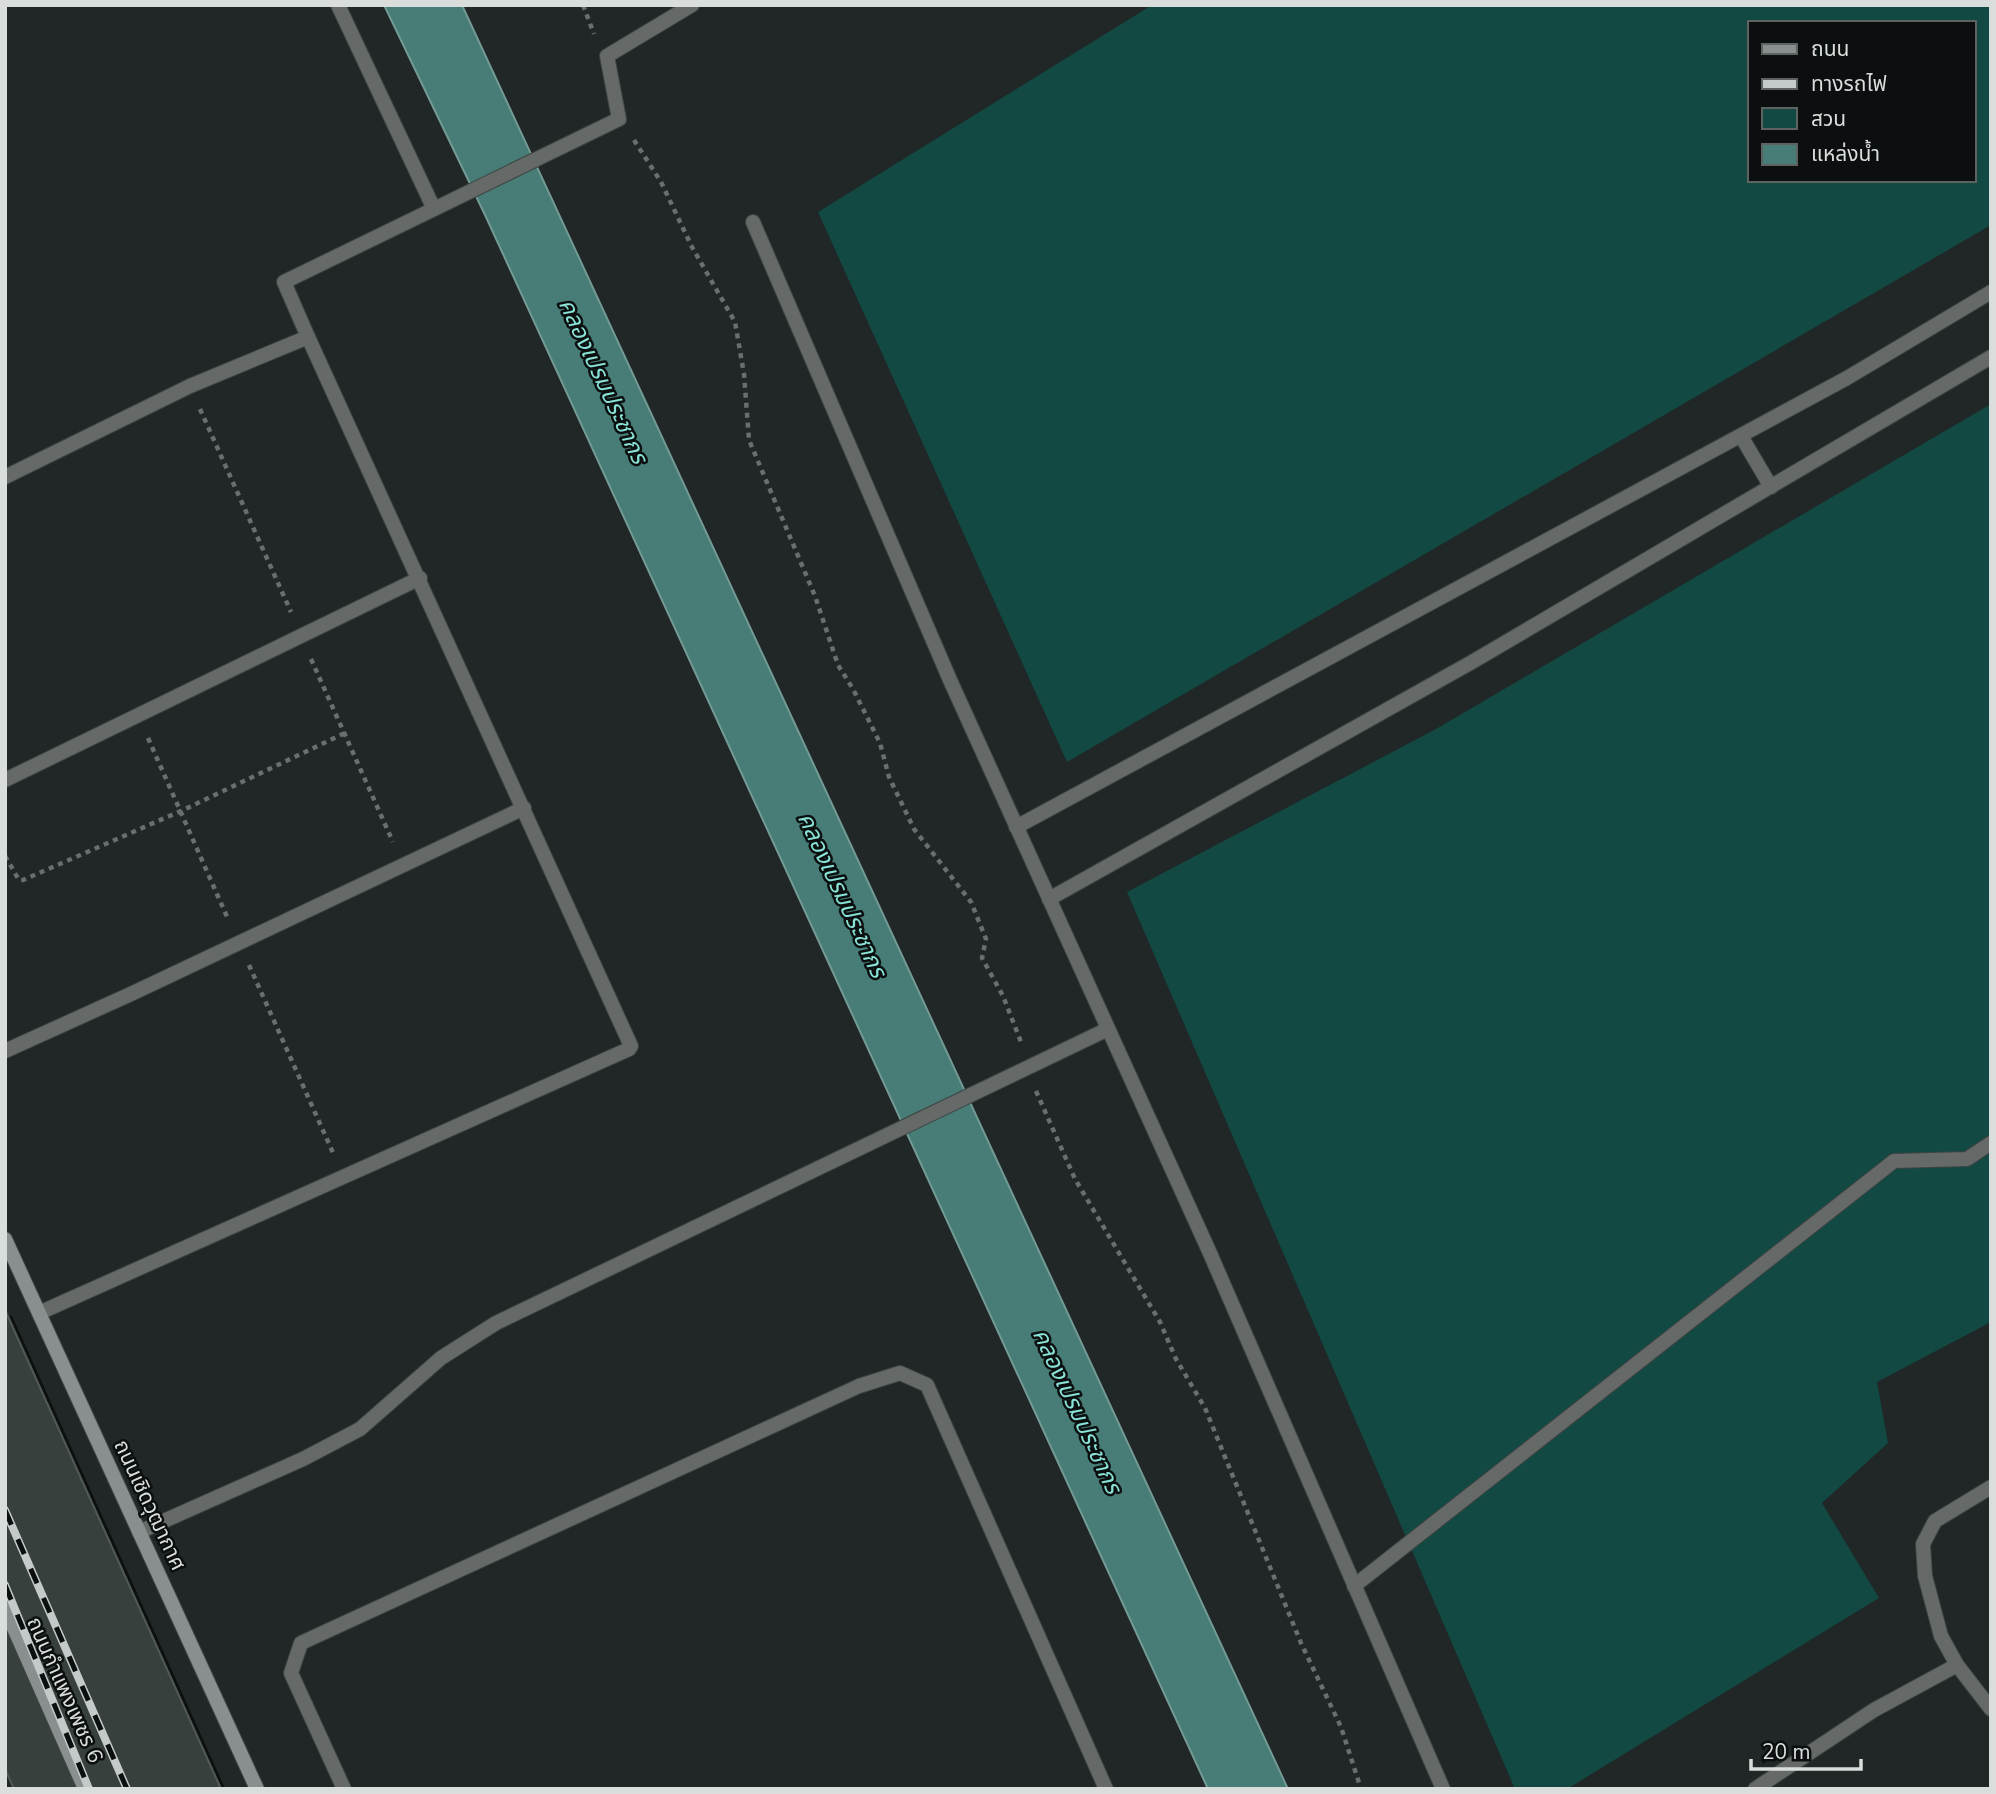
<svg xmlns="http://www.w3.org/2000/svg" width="1996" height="1794" font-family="'Nunito Sans','Noto Sans Thai',sans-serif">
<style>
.green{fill:#124943;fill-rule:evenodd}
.water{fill:#477d76;stroke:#739a95;stroke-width:2}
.building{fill:#373f3d;stroke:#515958;stroke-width:2;filter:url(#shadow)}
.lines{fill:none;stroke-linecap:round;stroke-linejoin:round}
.lane-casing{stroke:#3e4443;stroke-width:16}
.street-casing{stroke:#3e4443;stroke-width:16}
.secondary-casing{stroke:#3e4443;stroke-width:16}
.path{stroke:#696f6e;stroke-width:4.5;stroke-dasharray:5 5;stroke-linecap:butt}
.lane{stroke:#656968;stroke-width:14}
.street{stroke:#656968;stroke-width:14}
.secondary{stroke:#898f8e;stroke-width:14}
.rail-casing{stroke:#c4cac9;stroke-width:8}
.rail{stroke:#0c0f0f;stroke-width:5;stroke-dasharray:16;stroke-linecap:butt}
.labels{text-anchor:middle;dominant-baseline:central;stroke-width:5;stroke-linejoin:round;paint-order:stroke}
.street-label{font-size:21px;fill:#d9dedd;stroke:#0c0f0f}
.water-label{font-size:23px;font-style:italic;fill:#89e3d7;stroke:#0c0f0f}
</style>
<defs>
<filter id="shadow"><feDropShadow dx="6" dy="6" stdDeviation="0" flood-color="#0009"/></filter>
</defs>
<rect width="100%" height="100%" fill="#202726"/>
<g class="green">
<path d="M 1152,5 L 1991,5 L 1991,225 L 1067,762 L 818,212 ZM 1749,23 L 1973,23 L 1973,180 L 1749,180 Z"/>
<polygon points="1991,404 1991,1322 1877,1382 1888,1443 1822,1503 1879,1598 1567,1789 1515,1789 1127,892 1436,729"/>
</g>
<polygon class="water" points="384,5 462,5 1288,1789 1208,1789 486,217"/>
<polygon class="building" points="5,1310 221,1789 14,1789 5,1769"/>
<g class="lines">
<defs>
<g id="lane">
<polyline points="338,5 434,209"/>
<polyline points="1354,1586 1894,1161 1967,1159 1991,1143"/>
<polyline points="344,1789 291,1673 301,1643 859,1386 900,1373 927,1385 1106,1789"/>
</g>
<g id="street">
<polyline points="753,222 950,680 1209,1251 1443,1789"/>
<polyline points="308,337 284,282 619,119 607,56 692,5"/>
<polyline points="1741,436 1771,487"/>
<polyline points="5,477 190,386 308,337 631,1046 629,1049 39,1313"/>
<polyline points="5,780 420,578"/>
<polyline points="1016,827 1847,378 1991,292"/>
<polyline points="1049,899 1472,662 1991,357"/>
<polyline points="5,1051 133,993 524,808"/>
<polyline points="139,1532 303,1459 360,1429 441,1358 496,1323 1108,1029"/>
<polyline points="1957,1665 1991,1709"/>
<polyline points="1755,1789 1874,1710 1957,1665 1941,1636 1925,1576 1923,1544 1935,1521 1991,1487"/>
</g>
<g id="secondary">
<polyline points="5,1239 257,1789"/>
<polyline points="5,1608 85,1789"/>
</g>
</defs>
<use href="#lane" class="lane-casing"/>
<use href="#street" class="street-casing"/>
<use href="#secondary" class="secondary-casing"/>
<g class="path">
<polyline points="583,5 594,34"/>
<polyline points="634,140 661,182 692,247 735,322 744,374 749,440 815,596 838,665 853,689 880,743 889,777 914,829 971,902 986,939 982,958 1003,996 1021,1042"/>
<polyline points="200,409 291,612"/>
<polyline points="311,659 393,842"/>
<polyline points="148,738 228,919"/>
<polyline points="5,856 19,880 23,880 181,811 345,733"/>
<polyline points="249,965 334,1155"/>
<polyline points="1036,1091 1075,1179 1160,1322 1176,1359 1205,1408 1301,1643 1341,1727 1361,1789"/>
</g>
<use href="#lane" class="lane"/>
<use href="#street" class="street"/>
<use href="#secondary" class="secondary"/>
<defs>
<g id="rail">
<polyline points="5,1510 127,1789"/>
<polyline points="5,1585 89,1789"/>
</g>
</defs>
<use href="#rail" class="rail-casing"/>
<use href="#rail" class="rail"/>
</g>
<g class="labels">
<g class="street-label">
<text transform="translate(150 1505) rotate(65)">ถนนเชิดวุฒากาศ</text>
<text transform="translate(65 1690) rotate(66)">ถนนกำแพงเพชร 6</text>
</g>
<g class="water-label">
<text transform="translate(603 381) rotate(65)">คลองเปรมประชากร</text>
<text transform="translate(842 895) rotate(65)">คลองเปรมประชากร</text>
<text transform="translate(1077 1411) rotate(65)">คลองเปรมประชากร</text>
</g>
</g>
<rect width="1996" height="1794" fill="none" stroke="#d9dedd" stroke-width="14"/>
<rect x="1748" y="21" width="228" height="161" fill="#0c0f0f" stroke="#5e6261" stroke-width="2"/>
<rect x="1762" y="44" width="35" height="10" fill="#898f8e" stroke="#5e6261" stroke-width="2"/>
<text x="1811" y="56" font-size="21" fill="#d9dedd">ถนน</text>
<rect x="1762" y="79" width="35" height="10" fill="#c4cac9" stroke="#5e6261" stroke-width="2"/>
<text x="1811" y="91" font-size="21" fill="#d9dedd">ทางรถไฟ</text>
<rect x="1762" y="108" width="35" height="21" fill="#124943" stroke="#5e6261" stroke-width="2"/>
<text x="1811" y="126" font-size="21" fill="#d9dedd">สวน</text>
<rect x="1762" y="144" width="35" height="21" fill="#477d76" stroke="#5e6261" stroke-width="2"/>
<text x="1811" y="161" font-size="21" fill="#d9dedd">แหล่งน้ำ</text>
<path d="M1751 1759v10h110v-10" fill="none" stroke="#d9dedd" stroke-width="3.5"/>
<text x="1762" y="1759" font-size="21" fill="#d9dedd" stroke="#0c0f0f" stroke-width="5" paint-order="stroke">20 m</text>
</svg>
